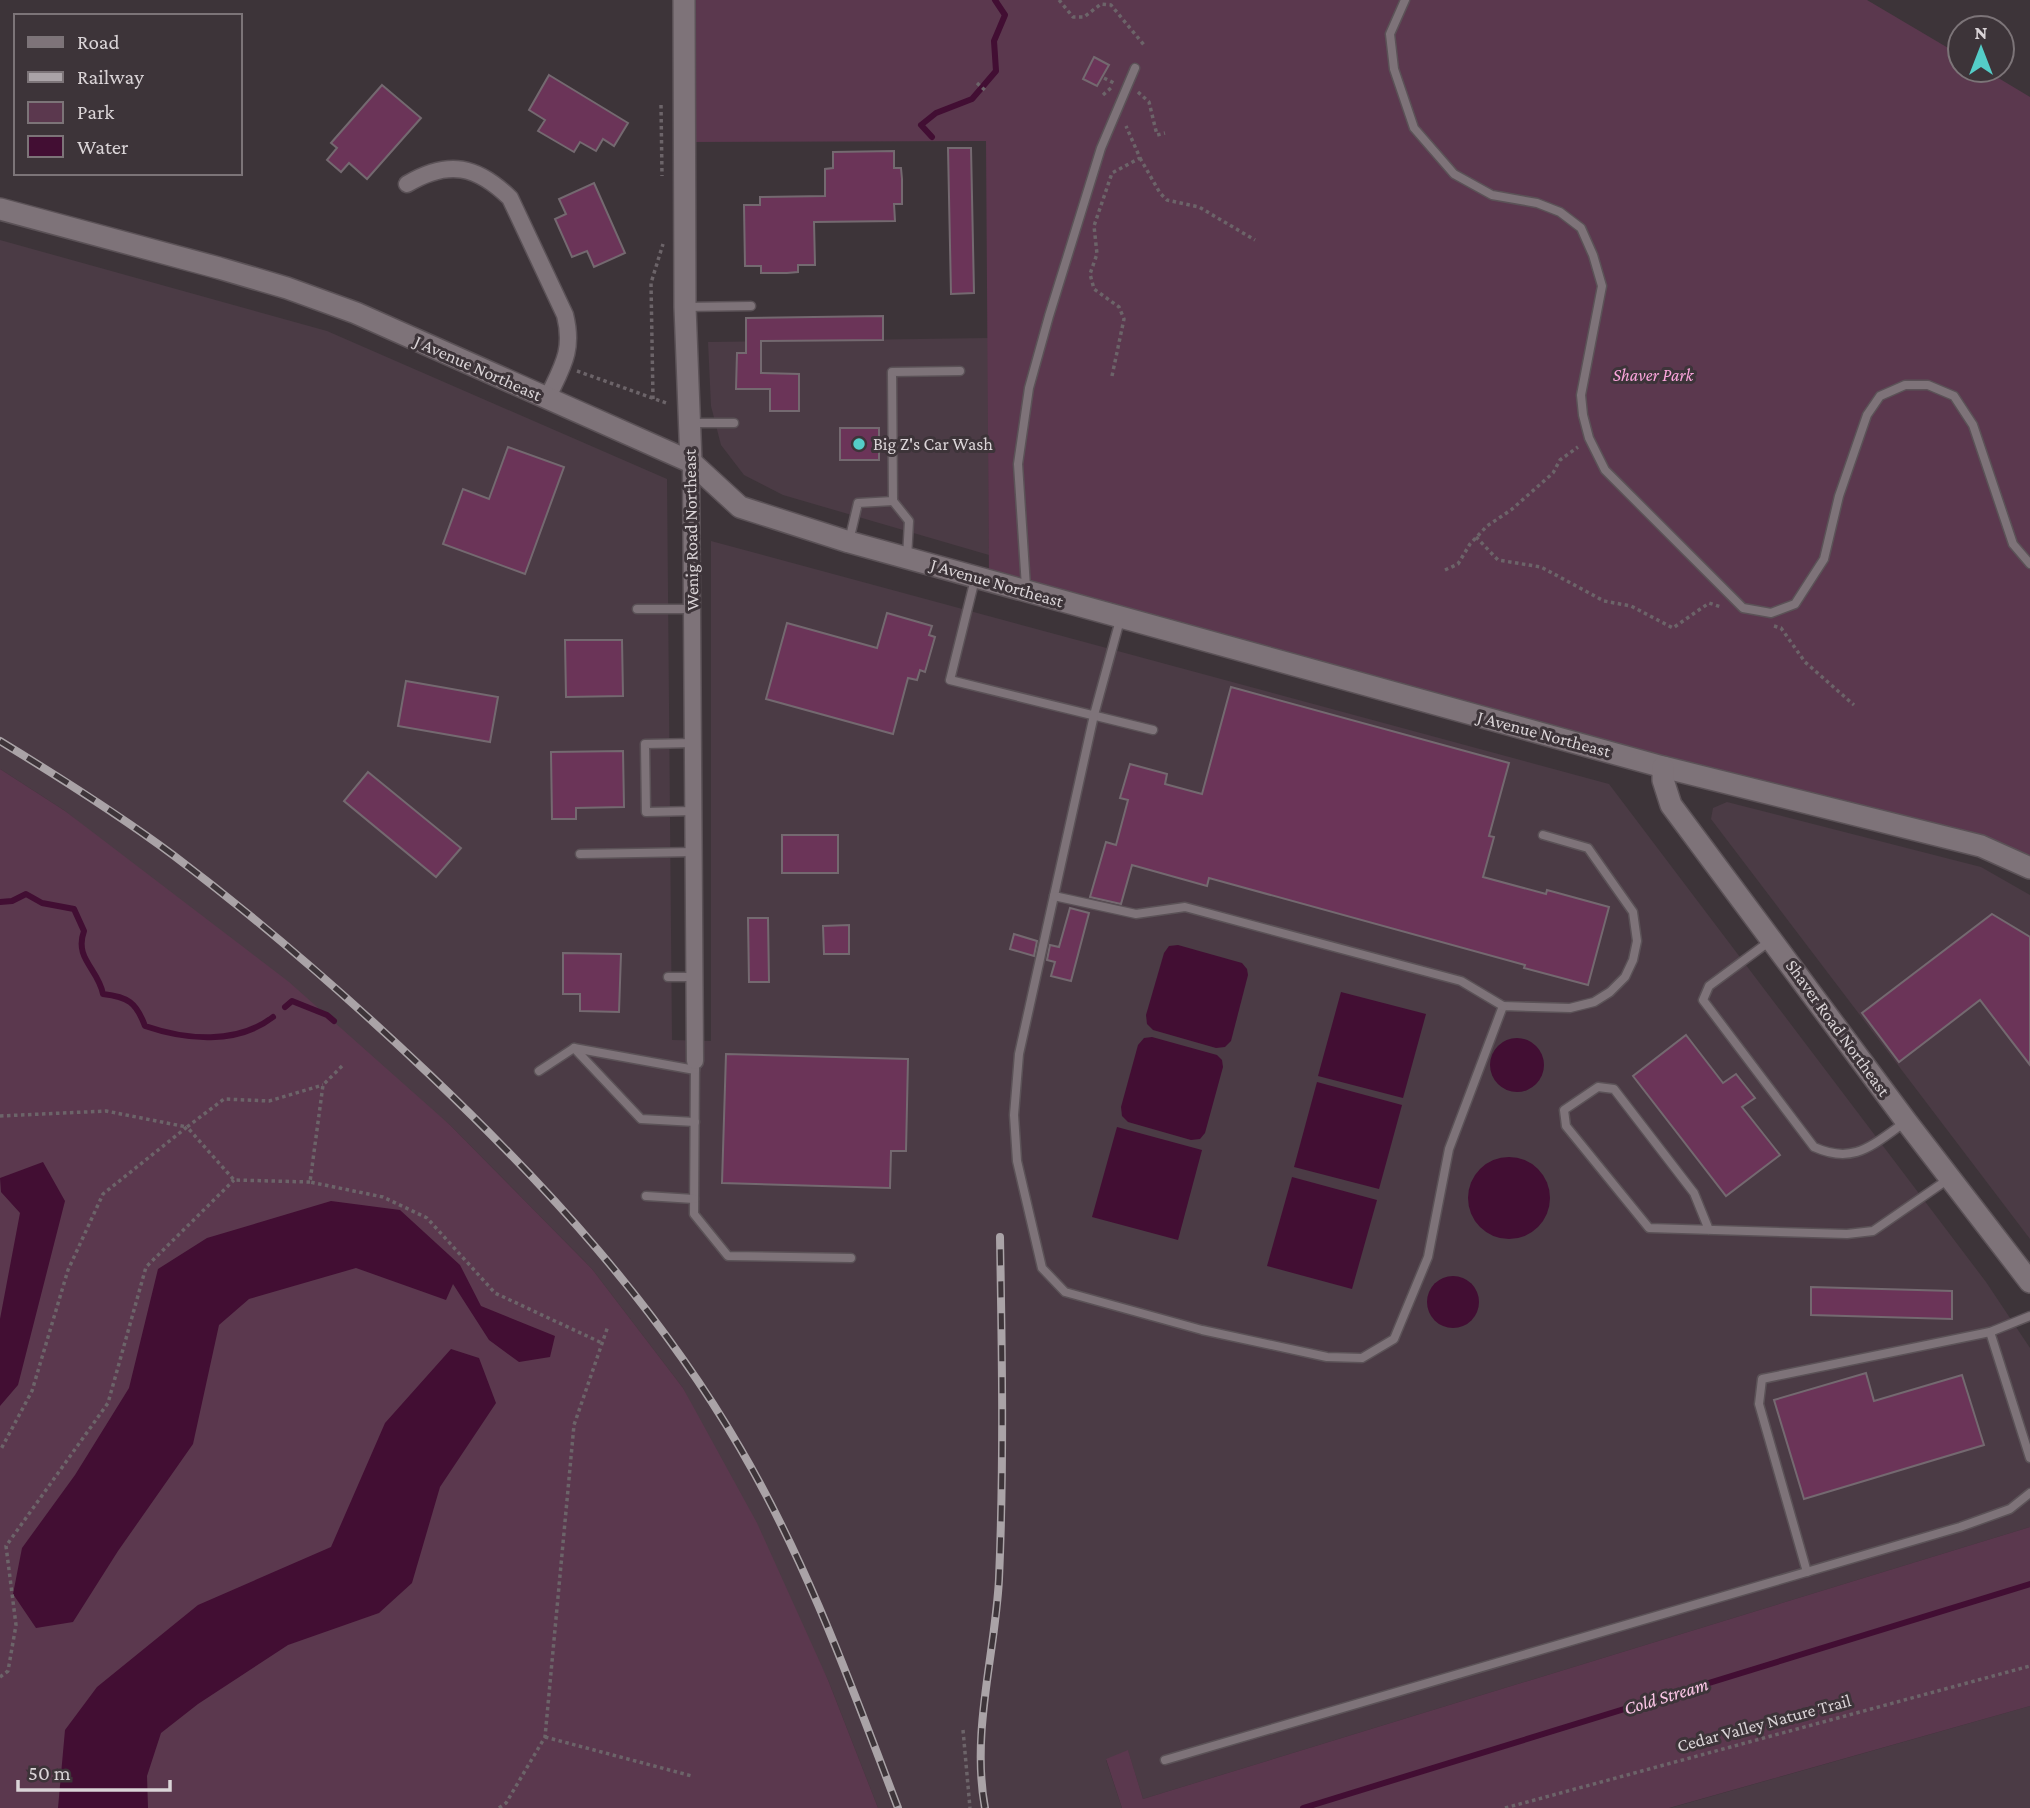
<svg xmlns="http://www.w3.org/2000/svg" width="2030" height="1808" font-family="'Crimson Pro',serif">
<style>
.built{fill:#4b3b45}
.green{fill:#5b384e}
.water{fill:#420e33}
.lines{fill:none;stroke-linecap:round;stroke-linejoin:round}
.stream{stroke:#420e33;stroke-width:6}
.building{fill:#6b3458;stroke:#746970;stroke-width:2}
.service-casing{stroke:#5b5257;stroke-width:11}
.minor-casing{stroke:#5b5257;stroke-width:19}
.tertiary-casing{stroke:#5b5257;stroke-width:24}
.path{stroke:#6c6469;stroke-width:3.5;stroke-dasharray:3.5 3.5;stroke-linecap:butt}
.service{stroke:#7e7379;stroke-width:8}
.minor{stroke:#7e7379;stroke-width:16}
.tertiary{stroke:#7e7379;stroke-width:21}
.rail-casing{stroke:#aaa3a7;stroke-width:8}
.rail{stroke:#3d3439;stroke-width:5;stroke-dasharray:16;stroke-linecap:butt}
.poi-dot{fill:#54cdc8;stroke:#3d3439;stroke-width:2.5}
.labels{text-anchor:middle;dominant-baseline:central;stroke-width:6;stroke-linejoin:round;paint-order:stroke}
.street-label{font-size:18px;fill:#dad4d7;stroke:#3d3439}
.park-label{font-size:18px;font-style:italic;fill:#fba5dc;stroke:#3d3439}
.poi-label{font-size:18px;fill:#dad4d7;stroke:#3d3439;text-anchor:start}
.water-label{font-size:19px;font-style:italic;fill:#fdc8e8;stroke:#3d3439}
</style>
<rect width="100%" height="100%" fill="#3d3439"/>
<g class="built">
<polygon points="0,240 327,331 667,479 672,1040 711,1041 711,541 1609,784 1986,1282 2030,1348 2030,1527 1143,1799 1128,1751 1106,1760 1122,1808 878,1808 828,1680 683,1388 592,1269 450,1125 65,811 0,769"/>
<polygon points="988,338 989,555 783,495 744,475 721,445 711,406 708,342"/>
<polygon points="1727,802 1981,867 2030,895 2030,1239 1711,819 1713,808"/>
<polygon points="2030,1706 2030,1808 1670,1808"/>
</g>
<g class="green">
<polygon points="684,0 1867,0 1960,55 1960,70 1985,70 2030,97 2030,868 989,580 986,141 686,142"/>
<polygon points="0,769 65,811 289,982 450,1125 592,1269 683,1388 757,1523 828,1680 878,1808 0,1808"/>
<polygon points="2030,1527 2030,1706 1669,1808 1122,1808 1106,1759 1128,1750 1143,1799"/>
</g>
<g class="water">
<polygon points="1178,945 1242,963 1247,969 1248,975 1231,1041 1225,1047 1216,1048 1153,1030 1147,1024 1146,1015 1164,953 1169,946"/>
<polygon points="1341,992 1426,1014 1403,1098 1318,1076"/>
<polygon points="1152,1037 1217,1055 1222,1060 1223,1067 1205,1133 1200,1139 1191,1140 1128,1122 1122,1116 1121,1107 1138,1045 1144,1038"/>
<circle cx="1517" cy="1065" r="27"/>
<polygon points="1317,1082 1402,1105 1379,1189 1294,1167"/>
<polygon points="1117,1127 1202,1150 1178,1240 1092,1217"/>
<circle cx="1509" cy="1198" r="41"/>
<polygon points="43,1162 65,1201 18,1385 0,1406 0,1319 20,1213 1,1192 0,1178"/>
<polygon points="1292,1177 1377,1200 1352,1289 1267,1266"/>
<polygon points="331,1201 400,1210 460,1265 481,1306 555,1336 550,1357 519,1362 489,1340 453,1284 446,1300 356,1268 249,1299 219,1325 193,1444 118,1551 73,1622 36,1628 13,1594 22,1548 75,1475 129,1388 158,1269 207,1238"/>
<circle cx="1453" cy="1302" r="26"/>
<polygon points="451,1349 479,1358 496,1403 440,1487 412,1583 379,1613 288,1645 198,1704 161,1733 147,1776 148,1808 58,1808 65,1730 97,1687 198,1605 331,1547 385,1423"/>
</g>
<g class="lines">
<g class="stream">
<polyline points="932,137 921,125 936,113 972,99 996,71 994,41 1005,15 995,0"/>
<path d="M 0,902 L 12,901 L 26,894 L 42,903 L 74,909 L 84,931 C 74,959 98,968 103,994 C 128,997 136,1002 145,1026 C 186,1040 237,1045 273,1017"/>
<polyline points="285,1007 292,1001 327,1015 334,1021"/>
<polyline points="1303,1808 2030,1584"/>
</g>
</g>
<g class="building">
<polygon points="1094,57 1109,65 1097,86 1083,79"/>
<polygon points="549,75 628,123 614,146 603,139 596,151 580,142 574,152 538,131 545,120 529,110"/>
<polygon points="382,85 421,118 367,179 349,163 341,172 327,160 337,148 331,143"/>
<polygon points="948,148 971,148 974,293 951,294"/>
<polygon points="894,151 894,168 901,168 902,179 902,204 894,204 895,221 814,222 815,265 798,265 798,272 787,273 761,273 761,266 745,266 744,205 760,205 760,197 825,196 825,169 833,168 833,152"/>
<polygon points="594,183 625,253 594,267 587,251 572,257 555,219 566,214 559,199"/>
<polygon points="883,316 883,340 761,341 761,373 799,374 799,411 770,411 770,389 736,389 737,353 746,353 746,318"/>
<rect x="840" y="428" width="39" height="32"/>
<polygon points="508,447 564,467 525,574 443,544 463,489 489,499"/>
<polygon points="887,613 932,626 929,635 935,637 925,672 920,670 917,680 908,678 893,734 766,699 787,623 877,648"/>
<polygon points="565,640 622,640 623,696 566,697"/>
<polygon points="406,681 498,697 490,742 398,726"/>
<polygon points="1231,687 1509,763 1489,836 1494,837 1483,877 1546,894 1547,890 1609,907 1588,985 1524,968 1525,965 1209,878 1207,886 1132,865 1121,904 1090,897 1106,842 1116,845 1128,800 1120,798 1130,764 1167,774 1165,784 1202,794"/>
<polygon points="623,751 624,807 576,808 576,819 552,819 551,752"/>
<polygon points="368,772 461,848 436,877 344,801"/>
<rect x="782" y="835" width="56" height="38"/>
<polygon points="1070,908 1089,913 1071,981 1051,976 1055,962 1047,960 1050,945 1059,947"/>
<polygon points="1992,914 2030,937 2030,1065 1980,1000 1899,1062 1862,1013"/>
<polygon points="748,918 768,918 769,982 749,982"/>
<polygon points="849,925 849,954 824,954 823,926"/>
<polygon points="1014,934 1037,941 1034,956 1010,949"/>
<polygon points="563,953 621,954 619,1012 580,1011 580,994 563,994"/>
<polygon points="1686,1035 1723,1083 1736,1074 1755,1098 1742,1107 1780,1155 1726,1196 1633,1076"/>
<polygon points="726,1054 908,1059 906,1151 891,1151 890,1188 722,1183"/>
<polygon points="1811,1287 1952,1291 1952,1319 1811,1315"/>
<polygon points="1866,1373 1874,1401 1962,1375 1984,1445 1804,1499 1774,1400"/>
</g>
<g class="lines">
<defs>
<g id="service">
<polyline points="1405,0 1390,34 1394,69 1414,128 1454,174 1492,195 1537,203 1560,212 1581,228 1593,255 1602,286 1581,395 1583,415 1589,438 1605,470 1743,608 1771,613 1795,604 1824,559 1839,496 1867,415 1880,396 1905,385 1928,385 1954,396 1973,425 2013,544 2030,564"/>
<polyline points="685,307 751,306"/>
<polyline points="691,423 734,423"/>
<polyline points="849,541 858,503 893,501"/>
<polyline points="907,558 909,521 893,501 892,372 960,371"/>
<polyline points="975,579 950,680 1153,730"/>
<polyline points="1026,587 1018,464 1029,388 1049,316 1101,148 1135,68"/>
<polyline points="637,609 692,609"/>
<polyline points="1120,620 1094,715 1019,1054 1014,1115 1017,1161 1042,1268 1065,1292 1202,1330 1327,1357 1362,1358 1394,1339 1428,1257 1449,1149 1503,1006 1570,1008 1594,1002 1610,992 1625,977 1633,960 1637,941 1633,912 1588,848 1543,835"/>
<polyline points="693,743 645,744 646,812 694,811"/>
<polyline points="580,854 694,852"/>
<polyline points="1054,896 1136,914 1185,907 1461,981 1503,1006"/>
<path d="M 1770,941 L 1709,986 L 1703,1000 L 1814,1147 C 1854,1165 1872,1145 1904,1123"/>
<polyline points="668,977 694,977"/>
<polyline points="574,1048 641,1119 695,1122"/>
<polyline points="695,1061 694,1214 728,1256 851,1258"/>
<polyline points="539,1071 574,1048 695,1070"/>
<polyline points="646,1196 694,1199"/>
<polyline points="1709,1230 1694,1193 1614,1089 1598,1087 1564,1110 1566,1126 1649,1228 1847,1234 1873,1231 1947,1180"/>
<polyline points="2030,1316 1990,1332 2030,1458"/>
<polyline points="1807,1572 1759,1404 1762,1379 1990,1332"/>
<polyline points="1165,1760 1960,1527 2010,1509 2030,1493"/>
</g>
<g id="minor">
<path d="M 407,184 C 449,159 477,166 510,198 L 565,315 C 574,351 562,367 547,399"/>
<polyline points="691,462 695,1061"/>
</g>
<g id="tertiary">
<polyline points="684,0 685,307 691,462"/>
<polyline points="0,209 219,268 287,288 356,313 691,462 740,507 849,542 1663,767 1981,846 2030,868"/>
<polyline points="1663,767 1663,780 1671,805 1906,1121 2030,1282"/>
</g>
</defs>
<use href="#service" class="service-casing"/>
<use href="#minor" class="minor-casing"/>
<use href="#tertiary" class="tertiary-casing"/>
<g class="path">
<polyline points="1059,0 1073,17 1084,17 1101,4 1111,5 1144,45"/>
<polyline points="1104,78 1114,83"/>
<polyline points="977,83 987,92"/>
<polyline points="1138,92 1149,102 1157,135 1165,133"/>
<polyline points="1103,95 1112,87"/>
<polyline points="661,105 662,176"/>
<polyline points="1140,158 1160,193 1167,200 1199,207 1255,240"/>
<polyline points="577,371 669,404"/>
<polyline points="1112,376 1124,319 1119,307 1094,289 1090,274 1097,254 1094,226 1112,173 1140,158 1126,126"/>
<polyline points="653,399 651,283 663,244"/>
<polyline points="1476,537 1498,560 1541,567 1604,601 1631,606 1673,628 1709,603 1721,607"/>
<polyline points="1445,570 1458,564 1470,544 1487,526 1511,510 1553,473 1560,460 1578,447"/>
<polyline points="1774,626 1781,628 1805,662 1854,705"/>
<polyline points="342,1066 323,1085 310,1182 383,1197 427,1218 495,1293 602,1343"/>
<polyline points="0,1116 106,1111 187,1127 103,1194 68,1270 32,1391 0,1451"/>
<polyline points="310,1182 234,1180 187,1127 224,1099 269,1101 323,1085"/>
<polyline points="0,1677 8,1671 16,1625 6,1546 108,1403 146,1267 234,1180"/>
<polyline points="963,1730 970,1808"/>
<polyline points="545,1737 692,1776"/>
<polyline points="499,1808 506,1803 545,1737 574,1425 608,1326"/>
<polyline points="1505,1808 2030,1666"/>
</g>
<use href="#service" class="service"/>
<use href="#minor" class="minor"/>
<use href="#tertiary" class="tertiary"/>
<defs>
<g id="rail">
<path d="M 0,741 C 59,777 118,814 173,855 C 263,923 348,997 429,1074 C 547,1186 658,1307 740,1448 C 807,1562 851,1685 898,1808"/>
<path d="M 985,1808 C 971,1732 995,1655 999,1579 C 1004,1465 1002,1351 1000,1237"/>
</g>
</defs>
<use href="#rail" class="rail-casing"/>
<use href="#rail" class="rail"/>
</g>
<circle class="poi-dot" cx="859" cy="444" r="7"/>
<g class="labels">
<g class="street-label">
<text transform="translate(478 368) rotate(24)">J Avenue Northeast</text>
<text transform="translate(691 530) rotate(-91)">Wenig Road Northeast</text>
<text transform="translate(997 583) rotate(16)">J Avenue Northeast</text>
<text transform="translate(1544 734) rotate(15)">J Avenue Northeast</text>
<text transform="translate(1838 1028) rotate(54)">Shaver Road Northeast</text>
<text transform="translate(1764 1723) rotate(-15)">Cedar Valley Nature Trail</text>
</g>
<g class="park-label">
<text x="1653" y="375">Shaver Park</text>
</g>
<g class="poi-label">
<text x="873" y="444">Big Z's Car Wash</text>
</g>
<g class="water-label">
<text transform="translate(1666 1696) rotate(-17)">Cold Stream</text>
</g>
</g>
<rect x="14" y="14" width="228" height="161" fill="#3d3439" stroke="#7c7478" stroke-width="2"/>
<rect x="28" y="37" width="35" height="10" fill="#7e7379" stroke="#7c7478" stroke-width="2"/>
<text x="77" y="49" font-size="21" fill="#dad4d7">Road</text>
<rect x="28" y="72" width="35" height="10" fill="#aaa3a7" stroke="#7c7478" stroke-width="2"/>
<text x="77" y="84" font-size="21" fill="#dad4d7">Railway</text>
<rect x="28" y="102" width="35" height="21" fill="#5b384e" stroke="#7c7478" stroke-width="2"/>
<text x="77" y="119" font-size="21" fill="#dad4d7">Park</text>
<rect x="28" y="136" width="35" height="21" fill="#420e33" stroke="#7c7478" stroke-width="2"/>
<text x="77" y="154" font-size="21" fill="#dad4d7">Water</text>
<g transform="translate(1981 49)"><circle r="33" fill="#3d3439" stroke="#7c7478" stroke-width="2"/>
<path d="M0-5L12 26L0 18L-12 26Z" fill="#54cdc8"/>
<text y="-10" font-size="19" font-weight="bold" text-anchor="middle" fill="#dad4d7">N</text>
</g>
<path d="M18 1780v10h152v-10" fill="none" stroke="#dad4d7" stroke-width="3.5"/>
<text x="28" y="1780" font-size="21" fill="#dad4d7" stroke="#3d3439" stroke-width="5" paint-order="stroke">50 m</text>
</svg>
